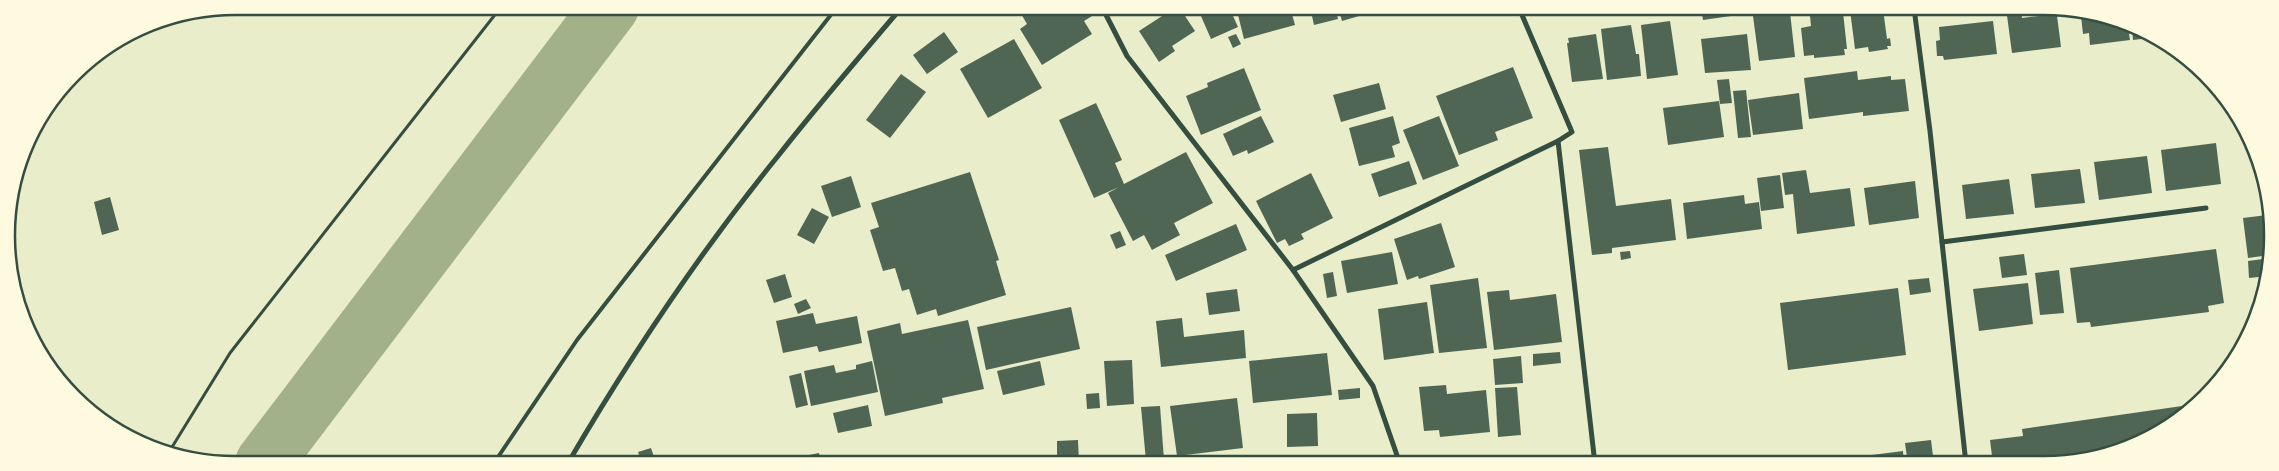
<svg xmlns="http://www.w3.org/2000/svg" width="2279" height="471" font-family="'DM Sans',sans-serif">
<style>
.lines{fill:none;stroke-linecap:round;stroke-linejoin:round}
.river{stroke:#a3b18a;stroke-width:58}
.building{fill:#4f6655}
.path{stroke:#344e41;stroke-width:3}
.service{stroke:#344e41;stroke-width:4}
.minor{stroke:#344e41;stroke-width:5}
.rim{fill:none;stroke:#344e41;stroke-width:2.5}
</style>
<rect width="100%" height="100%" fill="#e9edc9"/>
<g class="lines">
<polyline class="river" points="264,463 610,7"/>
</g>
<g class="building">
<polygon points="1017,7 1038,7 1043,15 1056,7 1093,7 1097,13 1084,21 1092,34 1042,65 1020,29 1027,24"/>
<polygon points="1176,7 1179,7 1195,31 1172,46 1175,51 1159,62 1139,31"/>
<polygon points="1197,7 1229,7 1238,27 1211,39"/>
<polygon points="1236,7 1290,7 1295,25 1244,39"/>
<polygon points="1310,7 1335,7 1338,19 1314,25"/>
<polygon points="1338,7 1371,7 1373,12 1342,21"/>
<polygon points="1701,8 1744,8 1745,14 1703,20"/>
<polygon points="1818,8 1846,8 1846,9 1819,12"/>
<polygon points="1861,8 1862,13 1883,9 1887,39 1890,38 1891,46 1887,46 1888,49 1869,52 1868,47 1855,49 1850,10"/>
<polygon points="1946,8 1971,8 1971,10 1946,13"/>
<polygon points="2006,8 2021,8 2022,18 2039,16 2038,8 2056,8 2061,47 2012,53"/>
<polygon points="1790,12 1795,57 1759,61 1753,16"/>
<polygon points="1843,12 1847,49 1844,49 1845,55 1814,58 1814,55 1804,56 1801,28 1811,26 1810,16"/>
<polygon points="2086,13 2128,27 2130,40 2090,45 2089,33 2083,34 2081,16 2087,15"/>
<polygon points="1670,21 1678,75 1647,79 1641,25"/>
<polygon points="1993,21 1997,54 1944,60 1943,56 1937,56 1936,41 1940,40 1939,27"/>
<polygon points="1631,25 1636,54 1639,54 1641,76 1607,80 1601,29"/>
<polygon points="2132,28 2158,37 2133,40"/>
<polygon points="944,32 958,52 927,74 913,55"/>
<polygon points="1236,34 1241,44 1233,48 1228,37"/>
<polygon points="1596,34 1603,79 1572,82 1567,43 1569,43 1568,38"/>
<polygon points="1747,34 1751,70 1705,73 1701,39"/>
<polygon points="1014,39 1042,88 988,118 960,69"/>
<polygon points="1513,67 1533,118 1495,132 1498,140 1459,155 1436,96"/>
<polygon points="1244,68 1261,110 1201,135 1186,96 1208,87 1207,83"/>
<polygon points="1857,71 1858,80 1891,76 1891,80 1905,79 1909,111 1863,116 1863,112 1809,119 1804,78"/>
<polygon points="901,74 926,92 890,138 866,120"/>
<polygon points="1729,79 1732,103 1720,104 1717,80"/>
<polygon points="1379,83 1386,109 1341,122 1333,95"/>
<polygon points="1746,90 1751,137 1738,138 1733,91"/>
<polygon points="1799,93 1803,129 1753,135 1748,100"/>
<polygon points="1719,101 1724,137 1668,145 1663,108"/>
<polygon points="1096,103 1122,160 1115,163 1124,184 1186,152 1213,203 1174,223 1180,235 1152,250 1144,235 1133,241 1108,193 1119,187 1094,198 1059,120"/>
<polygon points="1261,116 1274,142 1248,154 1247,150 1233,156 1223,134"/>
<polygon points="1393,116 1400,143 1392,146 1395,157 1359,166 1349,128"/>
<polygon points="1439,116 1459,166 1423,180 1403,130"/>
<polygon points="2216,143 2221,184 2166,191 2161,150"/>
<polygon points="1608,147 1616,206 1671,199 1676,240 1612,248 1612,253 1592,255 1579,150"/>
<polygon points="2147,156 2152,193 2099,200 2094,162"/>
<polygon points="1409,161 1417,184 1379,197 1371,174"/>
<polygon points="2080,169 2085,203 2035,208 2031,174"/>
<polygon points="1806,170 1810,193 1850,188 1855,226 1797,234 1793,194 1785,195 1782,173"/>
<polygon points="970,172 999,260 996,261 1006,295 938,316 936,309 917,315 909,289 902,291 895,268 883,271 870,230 879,227 871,203"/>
<polygon points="1311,173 1333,218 1301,234 1304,239 1289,246 1285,239 1277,243 1256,201"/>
<polygon points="1780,175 1784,208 1761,211 1757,178"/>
<polygon points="851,176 861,207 832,217 821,186"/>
<polygon points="2009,179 2014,214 1966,219 1962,185"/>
<polygon points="1915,181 1919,218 1869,225 1864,188"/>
<polygon points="1744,195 1745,204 1759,202 1762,229 1687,239 1683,203"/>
<polygon points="110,197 119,230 102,235 94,202"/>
<polygon points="812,208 829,217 814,244 797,235"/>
<polygon points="2267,215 2270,255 2248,258 2243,218"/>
<polygon points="1441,223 1455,267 1419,279 1418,276 1407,280 1394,239"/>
<polygon points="1236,224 1247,250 1176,281 1165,255"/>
<polygon points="1120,231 1126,245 1116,249 1110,235"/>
<polygon points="2216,249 2224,303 2208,306 2209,312 2091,327 2090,322 2077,323 2070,268"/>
<polygon points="1630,251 1631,258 1621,260 1620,252"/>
<polygon points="1392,252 1398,284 1347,293 1341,261"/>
<polygon points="2024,254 2027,275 2002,278 1999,257"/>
<polygon points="2270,258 2271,265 2268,276 2249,278 2248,261"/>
<polygon points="2059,270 2064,313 2040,315 2035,273"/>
<polygon points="1333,272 1337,296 1327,298 1323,274"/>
<polygon points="785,274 792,297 774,303 766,280"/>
<polygon points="1478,278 1487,348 1439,353 1430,285"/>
<polygon points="1929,278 1931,292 1910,295 1908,280"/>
<polygon points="2028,283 2033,324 1979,331 1973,289"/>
<polygon points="1898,288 1906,355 1788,370 1780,303"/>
<polygon points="1237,289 1240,311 1209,315 1206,293"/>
<polygon points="1509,290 1510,300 1556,294 1562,342 1494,350 1487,292"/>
<polygon points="806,299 811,308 798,314 794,304"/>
<polygon points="1427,302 1434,353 1384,360 1378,309"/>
<polygon points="1071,307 1080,349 986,370 977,327"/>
<polygon points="813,313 816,324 857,316 862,343 819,352 817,346 783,353 776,321"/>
<polygon points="1182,318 1184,337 1244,330 1246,358 1161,367 1156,321"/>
<polygon points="968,320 984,389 942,398 943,403 885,416 867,331 900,323 902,334"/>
<polygon points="1560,352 1561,363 1533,366 1533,354"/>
<polygon points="1327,353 1332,395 1253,403 1249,361"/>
<polygon points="1521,356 1523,383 1495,385 1493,359"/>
<polygon points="1132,360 1134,404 1107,406 1104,361"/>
<polygon points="872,361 878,392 811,406 804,371 834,365 836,373 856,369 856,365"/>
<polygon points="1040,361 1045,385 1003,395 997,371"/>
<polygon points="801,373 808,405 796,408 789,376"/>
<polygon points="1446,385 1447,394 1486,390 1490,432 1440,437 1439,430 1424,431 1419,387"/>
<polygon points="1517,387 1521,435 1498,437 1495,388"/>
<polygon points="1360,388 1360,398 1339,400 1338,390"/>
<polygon points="1099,393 1100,408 1087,409 1086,394"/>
<polygon points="1237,398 1243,448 1177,456 1170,406"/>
<polygon points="2196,404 2131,447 2059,464 1993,464 1990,440 2023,436 2022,429"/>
<polygon points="868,405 872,426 838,433 833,413"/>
<polygon points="1160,406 1164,460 1146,461 1141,407"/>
<polygon points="1317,413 1318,446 1287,447 1287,414"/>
<polygon points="1078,440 1079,463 1057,463 1057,441"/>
<polygon points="1931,440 1934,464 1908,464 1905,443"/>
<polygon points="651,448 656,463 642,463 638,452"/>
<polygon points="1903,451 1904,464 1817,464 1817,462"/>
<polygon points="819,453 821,463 774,463 774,462"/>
</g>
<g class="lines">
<polyline class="path" points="169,452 230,353 501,7"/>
<g class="service">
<polyline points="2260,293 2262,293"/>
<polyline points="494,463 577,340 837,7"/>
</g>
<g class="minor">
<polyline points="1102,7 1127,56 1293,270 1373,386 1400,464"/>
<polyline points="1914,8 1930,131 1966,464"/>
<polyline points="1558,141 1595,464"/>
<polyline points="1942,242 2206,208"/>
<polyline points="1293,270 1558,141 1572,132 1519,8"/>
<path d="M 568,463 C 630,357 700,252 778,156 C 818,105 860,56 902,7"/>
</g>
</g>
<path d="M0 0H2279V471H0ZM235 15H2044A220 220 0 0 1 2264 235V236A220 220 0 0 1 2044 456H235A220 220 0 0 1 15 236V235A220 220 0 0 1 235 15Z" fill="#fefae0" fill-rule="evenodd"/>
<path class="rim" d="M235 15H2044A220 220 0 0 1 2264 235V236A220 220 0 0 1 2044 456H235A220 220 0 0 1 15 236V235A220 220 0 0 1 235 15Z"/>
</svg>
